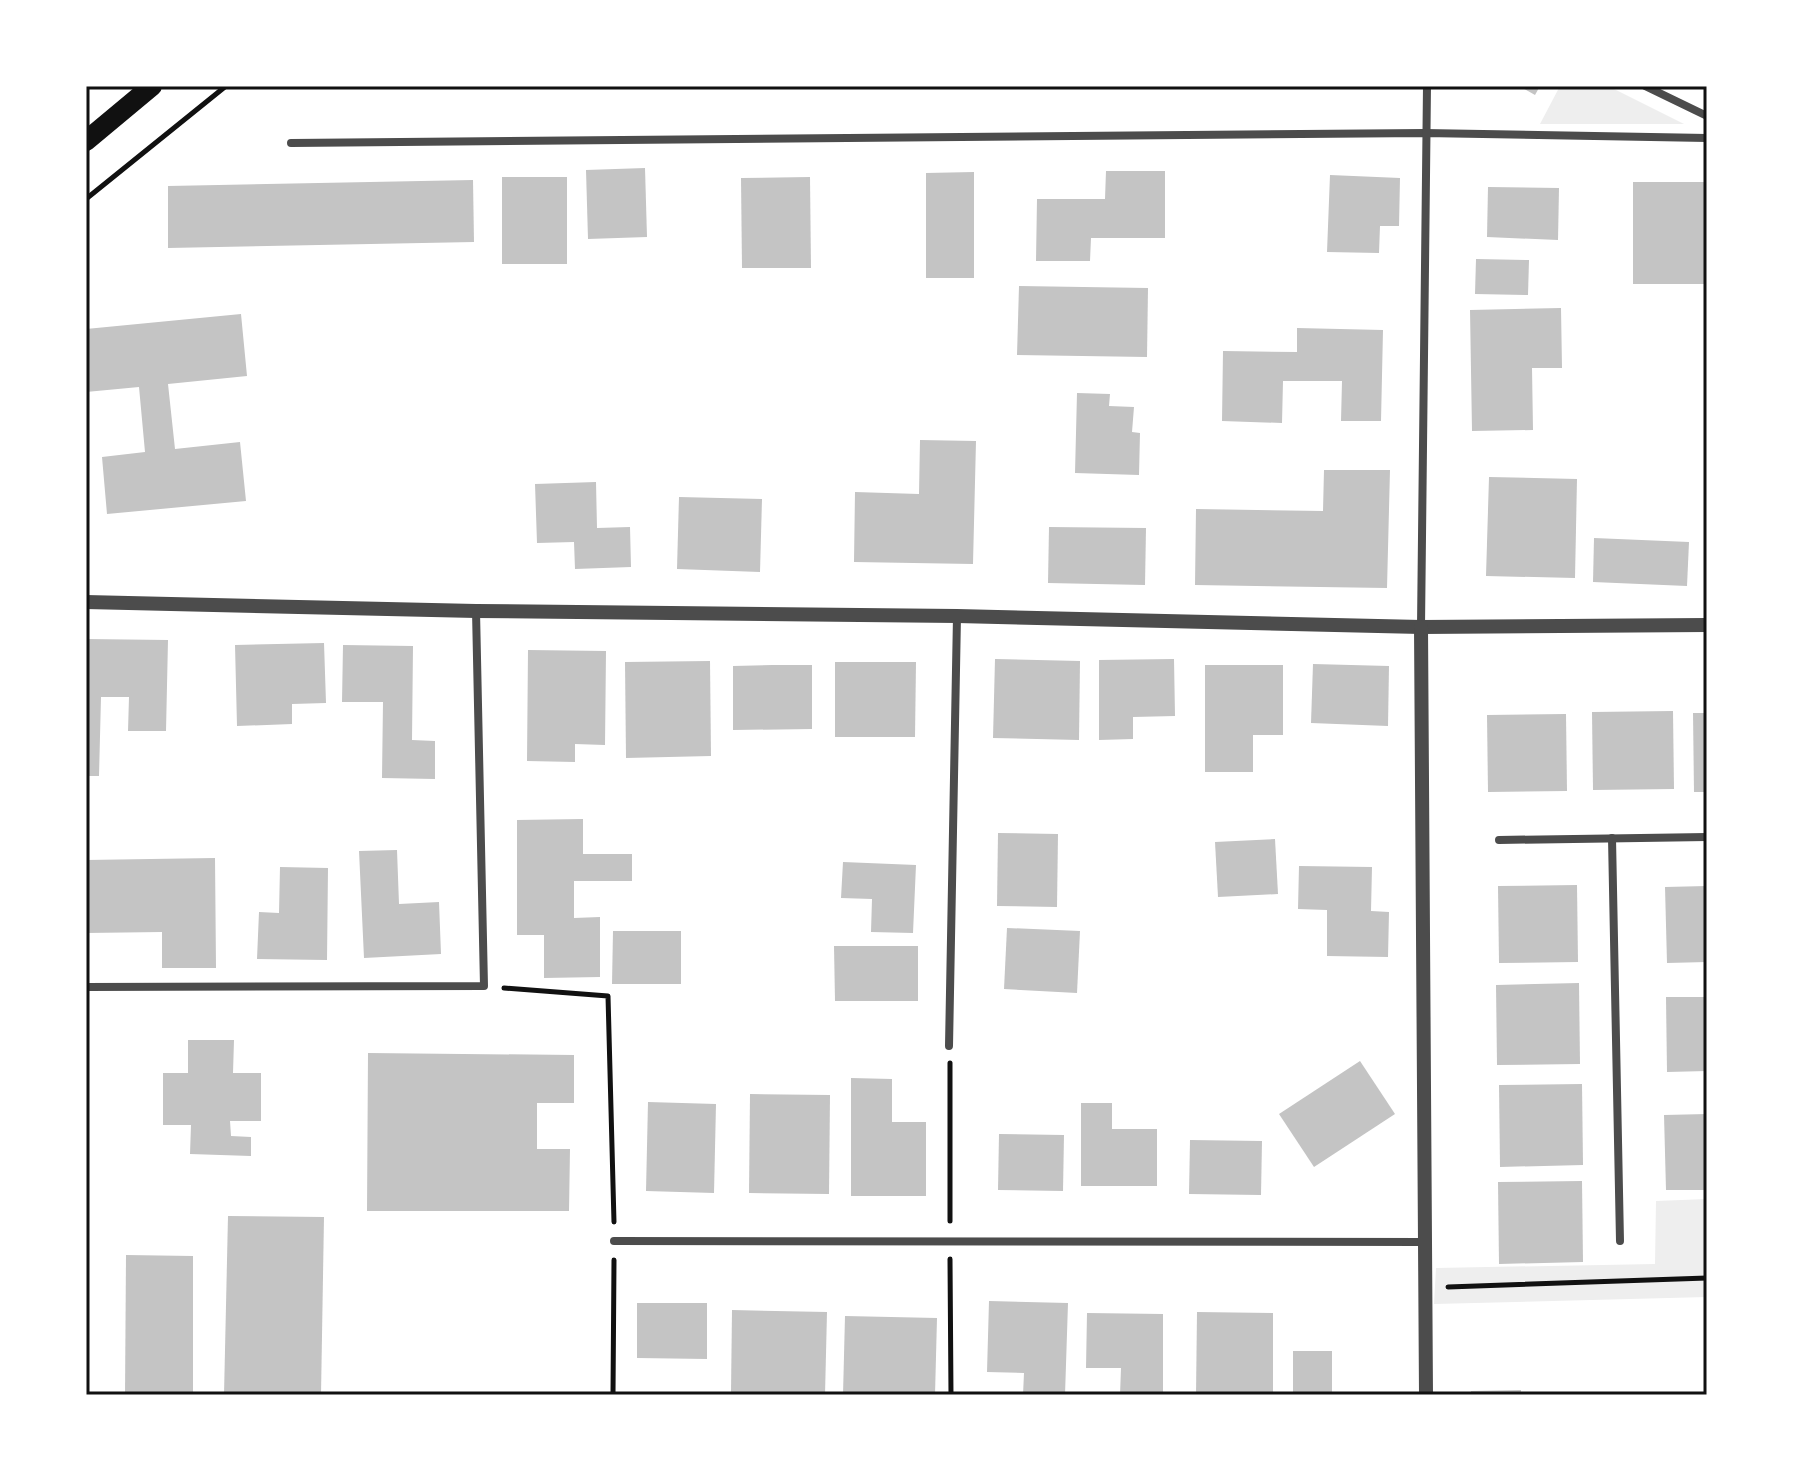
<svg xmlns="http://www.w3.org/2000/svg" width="1793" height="1481" font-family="'Titillium Web',sans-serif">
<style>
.green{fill:#eee}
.building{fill:#c4c4c4}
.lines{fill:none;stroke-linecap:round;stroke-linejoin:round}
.path{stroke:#111;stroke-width:5}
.minor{stroke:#4c4c4c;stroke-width:8}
.tertiary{stroke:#4c4c4c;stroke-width:14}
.primary{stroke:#111;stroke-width:20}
.neatline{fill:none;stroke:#111;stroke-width:3}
</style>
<rect width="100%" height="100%" fill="#fff"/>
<g class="green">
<polygon points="1560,86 1608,86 1684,124 1540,124"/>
<polygon points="1707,1199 1707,1297 1434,1304 1436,1268 1655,1264 1656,1201"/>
</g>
<g class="building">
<polygon points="1519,86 1540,86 1535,95"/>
<polygon points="645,168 647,237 588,239 586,170"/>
<polygon points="1106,171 1165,171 1165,238 1091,238 1090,261 1036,261 1037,199 1105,199"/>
<polygon points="974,172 974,278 926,278 926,173"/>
<polygon points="1330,175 1400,178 1399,226 1380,226 1379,253 1327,252"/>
<rect x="502" y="177" width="65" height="87"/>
<polygon points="810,177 811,268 742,268 741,178"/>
<polygon points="473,180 474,242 168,248 168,186"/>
<rect x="1633" y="182" width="72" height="102"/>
<polygon points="1488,187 1559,188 1558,240 1487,237"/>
<polygon points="1476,259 1529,260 1528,295 1475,294"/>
<polygon points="1019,286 1148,288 1147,357 1017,355"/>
<polygon points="1561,308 1562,368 1532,368 1533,430 1472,431 1470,310"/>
<polygon points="241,314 247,376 168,384 175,449 240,442 246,501 107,514 102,457 145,452 139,387 86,392 86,329"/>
<polygon points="1297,328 1383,330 1381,421 1341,421 1342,381 1283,381 1282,423 1222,421 1223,351 1297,352"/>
<polygon points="1077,393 1110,394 1109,406 1134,407 1132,432 1140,433 1139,475 1075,473"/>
<polygon points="920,440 976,441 973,564 854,562 855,492 919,494"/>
<polygon points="1324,470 1390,470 1387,588 1195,585 1196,509 1323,511"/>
<polygon points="1489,477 1577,479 1575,578 1486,576"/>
<polygon points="596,482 597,528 630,527 631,567 575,569 574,542 537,543 535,484"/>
<polygon points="679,497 762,499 760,572 677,569"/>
<polygon points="1049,527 1146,528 1145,585 1048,583"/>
<polygon points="1594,538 1689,542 1687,586 1593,582"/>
<polygon points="86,639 168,640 166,731 128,731 129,697 101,697 99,776 86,776"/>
<polygon points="324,643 326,703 292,704 292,724 237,726 235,645"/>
<polygon points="343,645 413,646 412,740 435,741 435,779 382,778 383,702 342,702"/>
<polygon points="528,650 606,651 605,745 575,744 575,762 527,761"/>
<polygon points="995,659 1080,661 1079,740 993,738"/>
<polygon points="1174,659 1175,716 1133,717 1133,739 1099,740 1099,660"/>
<polygon points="710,661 711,756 626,758 625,662"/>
<polygon points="835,662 916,662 915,737 835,737"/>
<polygon points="1313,664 1389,666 1388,726 1311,723"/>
<polygon points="772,665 812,665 812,729 733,730 733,666"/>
<polygon points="1205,665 1283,665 1283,735 1253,735 1253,772 1205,772"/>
<polygon points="1673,711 1674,789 1593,790 1592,712"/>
<polygon points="1693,713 1707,713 1707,792 1694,792"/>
<polygon points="1566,714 1567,791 1488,792 1487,715"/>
<polygon points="583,819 583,854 632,854 632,881 574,881 574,918 600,917 600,977 544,978 544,935 517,935 517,820"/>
<polygon points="998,833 1058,834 1057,907 997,906"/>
<polygon points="1275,839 1278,894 1218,897 1215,842"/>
<polygon points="397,850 399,904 439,902 441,954 364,958 359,851"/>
<polygon points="215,858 216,968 162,968 162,932 86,933 86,860"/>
<polygon points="843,862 916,865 913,933 871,932 872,899 841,898"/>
<polygon points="1299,866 1372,867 1371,911 1389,912 1388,957 1327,956 1327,910 1298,909"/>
<polygon points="280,867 328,868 327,960 257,959 259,912 279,913"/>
<polygon points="1577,885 1578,962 1499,963 1498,886"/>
<polygon points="1707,886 1707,962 1667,963 1665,887"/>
<polygon points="1007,928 1080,931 1077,993 1004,989"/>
<polygon points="613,931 681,931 681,984 612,984"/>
<polygon points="834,946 918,946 918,1001 835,1001"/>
<polygon points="1579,983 1580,1064 1497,1065 1496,985"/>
<polygon points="1666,997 1707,997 1707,1071 1667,1072"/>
<polygon points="188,1040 234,1040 233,1073 261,1073 261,1121 230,1121 231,1136 251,1137 251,1156 190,1154 191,1125 163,1125 163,1073 188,1073"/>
<polygon points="368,1053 574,1055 574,1103 537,1103 537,1149 570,1149 569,1211 367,1211"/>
<polygon points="1360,1061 1395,1114 1314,1167 1279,1114"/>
<polygon points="851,1078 892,1079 892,1122 926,1122 926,1196 851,1196"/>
<polygon points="1582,1084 1583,1165 1500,1167 1499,1085"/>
<polygon points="750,1094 830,1095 829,1194 749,1193"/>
<polygon points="648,1102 716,1104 714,1193 646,1191"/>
<polygon points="1081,1103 1112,1103 1112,1129 1157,1129 1157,1186 1081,1186"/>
<polygon points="1707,1114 1707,1190 1666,1190 1664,1115"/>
<polygon points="999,1134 1064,1135 1063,1191 998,1190"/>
<polygon points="1190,1140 1262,1141 1261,1195 1189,1194"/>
<polygon points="1582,1181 1583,1262 1499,1264 1498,1182"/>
<polygon points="228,1216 324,1217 321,1395 224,1395"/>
<polygon points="126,1255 193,1256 193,1395 125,1395"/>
<polygon points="989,1301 1068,1303 1065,1395 1023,1395 1024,1373 987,1372"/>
<polygon points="637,1303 707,1303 707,1359 637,1358"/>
<polygon points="732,1310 827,1312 825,1395 731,1392"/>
<polygon points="1197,1312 1273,1313 1273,1395 1196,1395"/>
<polygon points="1087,1313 1163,1314 1163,1395 1120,1395 1121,1368 1086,1368"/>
<polygon points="845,1316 937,1318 935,1395 843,1395"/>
<rect x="1293" y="1351" width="39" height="44"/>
<polygon points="1521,1390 1521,1395 1471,1395 1471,1391"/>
</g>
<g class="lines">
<g class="path">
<polyline points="86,199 226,86"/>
<polyline points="504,988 608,996 614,1222"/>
<polyline points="950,1063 950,1221"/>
<polyline points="950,1259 951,1395"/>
<polyline points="1448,1287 1707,1278"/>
<polyline points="613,1395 614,1260"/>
</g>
<g class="minor">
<polyline points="1645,86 1707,116"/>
<polyline points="291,143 1425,133 1707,138"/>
<polyline points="1421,627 1427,86"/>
<polyline points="1612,838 1620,1241"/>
<polyline points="1499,840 1707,837"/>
<polyline points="86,987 484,986 476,611"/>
<polyline points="949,1046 957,616"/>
<polyline points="614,1241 1424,1242"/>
</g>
<g class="tertiary">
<polyline points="86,602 476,611 957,616 1421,627 1707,625"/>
<polyline points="1421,627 1426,1395"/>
</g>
<polyline class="primary" points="86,141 152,86"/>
</g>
<rect width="1793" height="1481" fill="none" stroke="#ffffff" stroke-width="176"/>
<rect x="88" y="88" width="1617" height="1305" class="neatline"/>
</svg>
